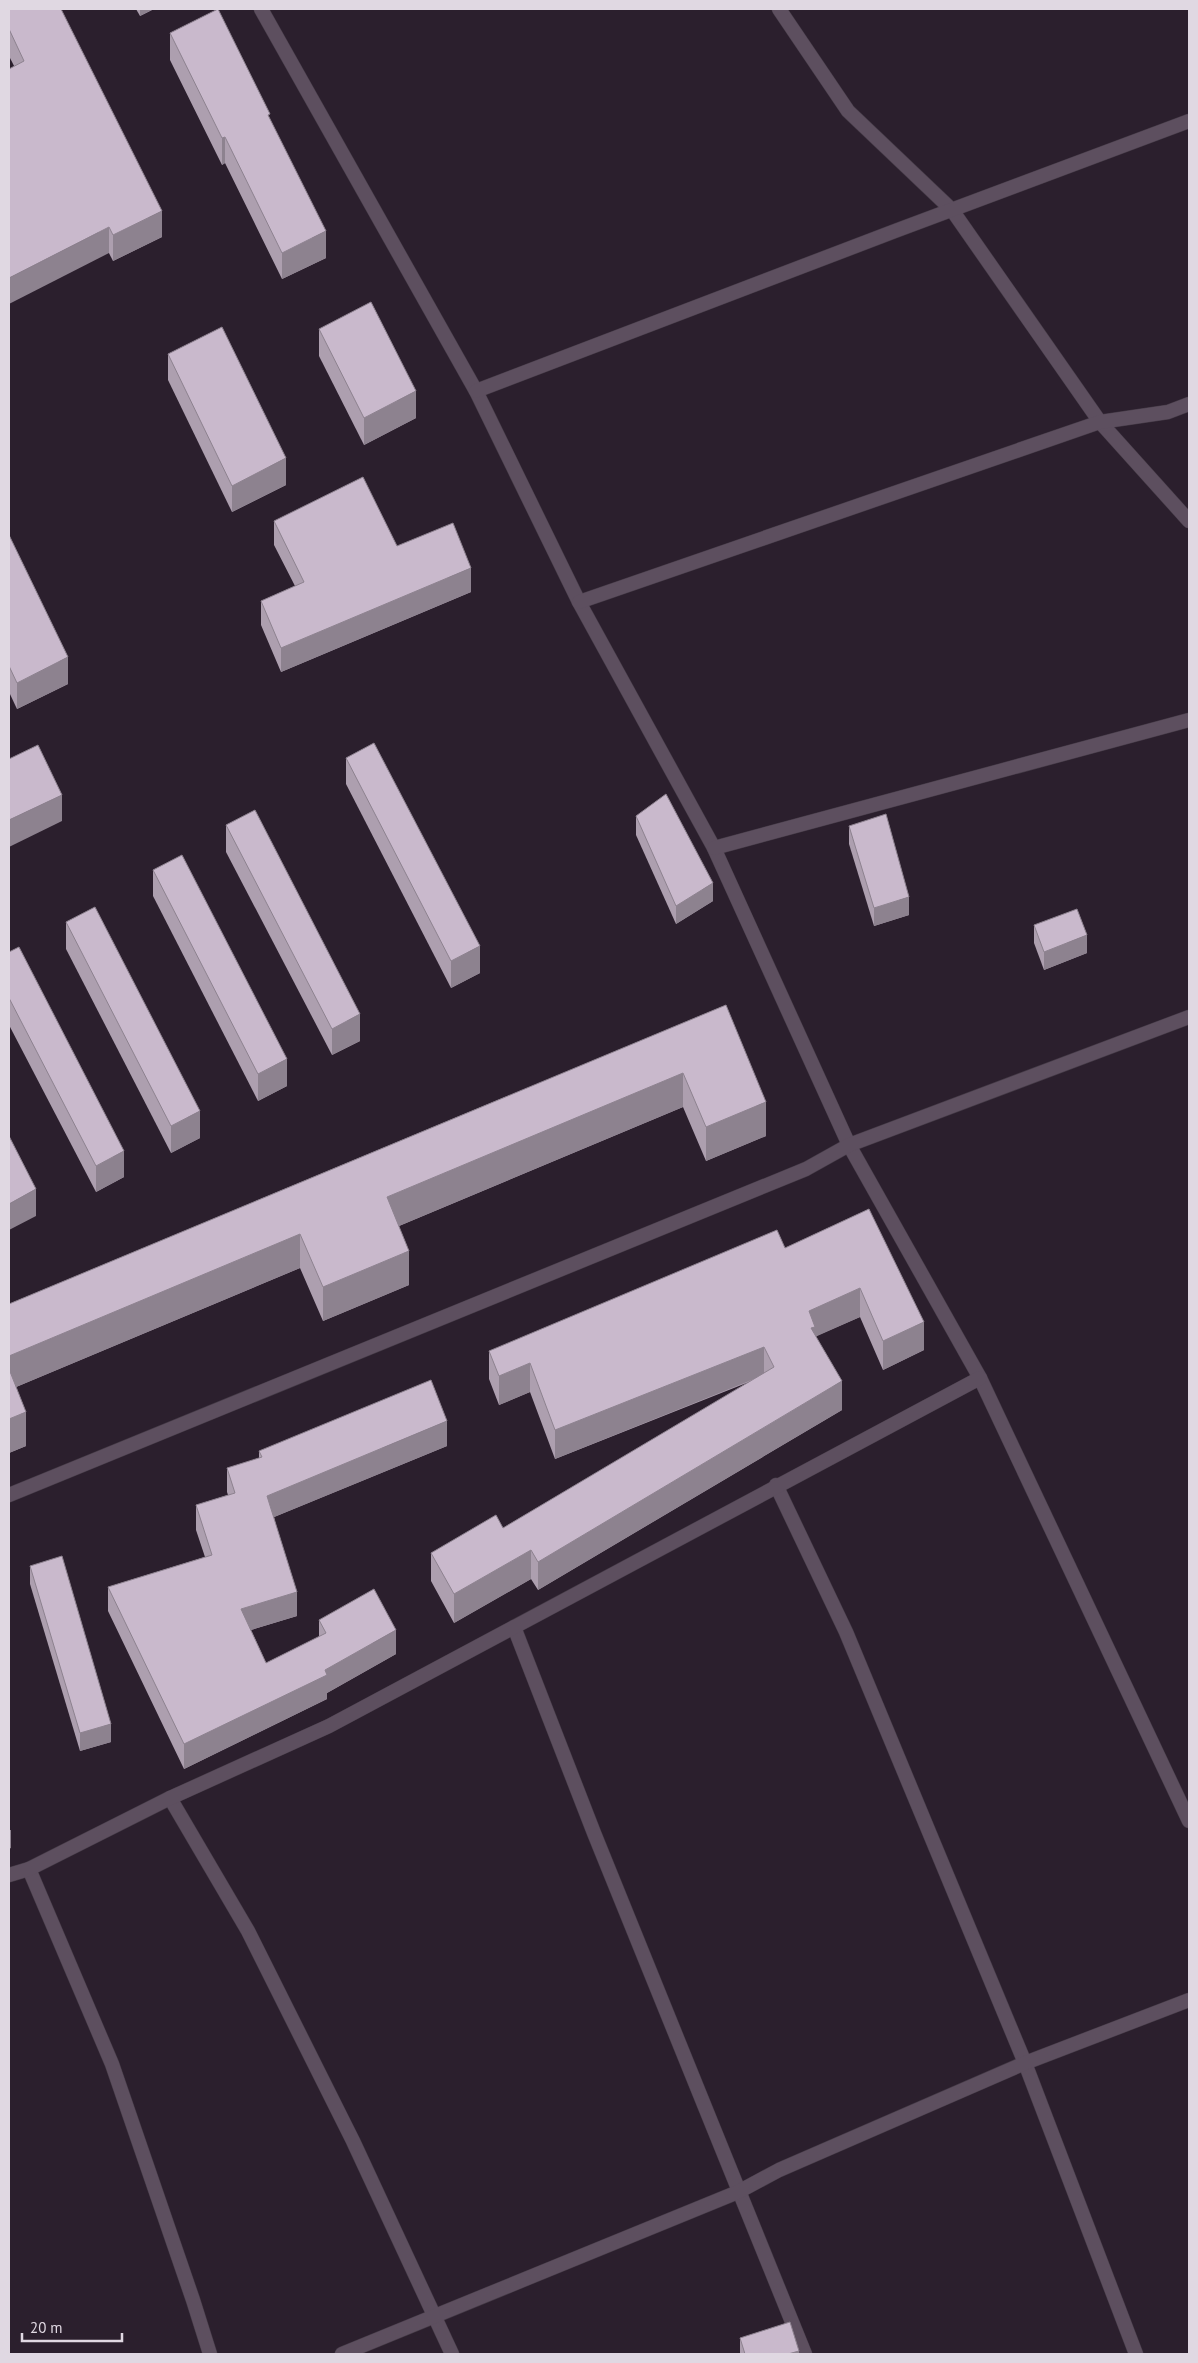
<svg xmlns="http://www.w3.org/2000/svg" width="1198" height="2363" font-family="'PT Sans',sans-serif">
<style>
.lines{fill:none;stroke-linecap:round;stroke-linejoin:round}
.minor-casing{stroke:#443a46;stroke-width:15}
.minor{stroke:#5d4f5f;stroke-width:14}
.wall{fill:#ad9faf}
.shaded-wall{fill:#8d828f}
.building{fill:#c9b9cc;stroke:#8d828f}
</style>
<rect width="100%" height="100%" fill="#2b1f2d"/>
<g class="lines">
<defs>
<g id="minor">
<polyline points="261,9 476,391 579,602 714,848 849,1145 980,1378 1189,1821"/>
<polyline points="779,9 848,111 952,210 1100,422 1189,521"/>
<polyline points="476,391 895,231 1189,121"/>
<polyline points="579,602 1100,422 1168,412 1189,404"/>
<polyline points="714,848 1189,720"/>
<polyline points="776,1485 846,1632 1025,2063 1136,2354"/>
<polyline points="9,1495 806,1169 849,1145 1189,1017"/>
<polyline points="514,1627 594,1833 805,2354"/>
<polyline points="170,1798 248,1931 353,2141 452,2354"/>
<polyline points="29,1869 112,2064 193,2300 210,2354"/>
<polyline points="9,1875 29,1869 170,1798 329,1726 980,1378"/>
<polyline points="342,2354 738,2192 779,2170 1025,2063 1189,2000"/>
</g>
</defs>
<use href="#minor" class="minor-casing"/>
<use href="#minor" class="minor"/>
</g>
<g class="wall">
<polygon points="9,9 162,237 113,261 9,56"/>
<polygon points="136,9 154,9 140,16"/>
<polygon points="170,33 326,258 282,279 225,163 222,165 170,60"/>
<polygon points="319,329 416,418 364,445 319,356"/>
<polygon points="168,354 286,485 232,512 168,380"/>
<polygon points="274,521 397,546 471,592 281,672 261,625 261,601 295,586 274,545"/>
<polygon points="9,535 68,684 17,709 9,692"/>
<polygon points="346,758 480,973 451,988 346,784"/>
<polygon points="636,816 713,901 676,924 636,835"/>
<polygon points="226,825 360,1041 332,1055 226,852"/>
<polygon points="849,826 909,915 874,926 849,844"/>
<polygon points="153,870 287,1086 258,1101 153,896"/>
<polygon points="66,922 200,1138 171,1153 66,949"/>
<polygon points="1034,925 1087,953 1044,970 1034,943"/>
<polygon points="9,952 124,1177 96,1192 9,1025"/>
<polygon points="726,1005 766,1136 706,1161 683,1107 399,1226 409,1285 323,1321 300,1268 16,1387 26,1446 9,1453 9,1304"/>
<polygon points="869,1209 924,1350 883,1370 860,1317 816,1336 842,1410 538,1590 531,1579 454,1623 431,1581 431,1553 503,1528 754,1380 555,1459 530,1392 499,1405 489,1379 489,1351 785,1248"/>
<polygon points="447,1446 274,1517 297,1616 251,1630 266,1663 319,1637 319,1620 396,1654 327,1693 327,1699 184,1769 108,1611 108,1587 205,1557 196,1530 196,1505 228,1495 227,1492 227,1468 259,1458 259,1451"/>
<polygon points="30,1566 111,1742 80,1751 30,1584"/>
<polygon points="740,2338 799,2354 740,2354"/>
</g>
<g class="shaded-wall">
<polygon points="140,9 154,9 140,16"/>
<polygon points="225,137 225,163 222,165 222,138"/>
<polygon points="162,211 162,237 113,261 113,235"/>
<polygon points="109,227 109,253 9,304 9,278"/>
<polygon points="326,231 326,258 282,279 282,253"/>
<polygon points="416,391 416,418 364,445 364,418"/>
<polygon points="286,458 286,485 232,512 232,486"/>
<polygon points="471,568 471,592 281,672 281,648"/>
<polygon points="68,657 68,684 17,709 17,683"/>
<polygon points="62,795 62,821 9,847 9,820"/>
<polygon points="713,883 713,901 676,924 676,906"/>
<polygon points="909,897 909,915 874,926 874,908"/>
<polygon points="1087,935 1087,953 1044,970 1044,952"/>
<polygon points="480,946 480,973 451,988 451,961"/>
<polygon points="360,1014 360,1041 332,1055 332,1029"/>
<polygon points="287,1059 287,1086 258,1101 258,1074"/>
<polygon points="683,1073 683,1107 387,1231 387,1197"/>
<polygon points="766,1102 766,1136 706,1161 706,1127"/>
<polygon points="200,1111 200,1138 171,1153 171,1126"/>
<polygon points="124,1151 124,1177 96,1192 96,1166"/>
<polygon points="36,1189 36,1216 9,1230 9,1204"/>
<polygon points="300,1234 300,1268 9,1390 9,1356"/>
<polygon points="409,1251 409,1285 323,1321 323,1287"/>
<polygon points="860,1288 860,1317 815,1337 815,1355 809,1311"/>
<polygon points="924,1322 924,1350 883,1370 883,1341"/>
<polygon points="764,1347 764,1375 555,1459 555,1430"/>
<polygon points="530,1363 530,1392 499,1405 499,1376"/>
<polygon points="842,1381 842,1410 538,1590 538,1562"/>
<polygon points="26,1412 26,1446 9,1453 9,1419"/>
<polygon points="447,1421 447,1446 267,1520 267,1496"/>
<polygon points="531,1550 531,1579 454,1623 454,1594"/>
<polygon points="297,1592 297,1616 241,1633 241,1609"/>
<polygon points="396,1630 396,1654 327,1693 327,1699 184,1769 184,1744 325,1670"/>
<polygon points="111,1724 111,1742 80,1751 80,1733"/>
<polygon points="9,1830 11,1830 11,1848 9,1849"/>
<polygon points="799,2351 799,2354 788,2354"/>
</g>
<g class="building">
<polygon points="9,9 61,9 162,211 113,235 109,227 9,278 9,69 24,61 9,29"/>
<polygon points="218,9 270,114 268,115 326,231 282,253 225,137 222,138 170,33"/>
<polygon points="371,302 416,391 364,418 319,329"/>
<polygon points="222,327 286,458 232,486 168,354"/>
<polygon points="363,477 397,546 453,523 471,568 281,648 261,601 304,582 274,521"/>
<polygon points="9,535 68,657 17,683 9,666"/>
<polygon points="374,743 480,946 451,961 346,758"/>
<polygon points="38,745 62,795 9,820 9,759"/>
<polygon points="666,794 713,883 676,906 636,816"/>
<polygon points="255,810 360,1014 332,1029 226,825"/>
<polygon points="886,814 909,897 874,908 849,826"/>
<polygon points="182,855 287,1059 258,1074 153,870"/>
<polygon points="95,907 200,1111 171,1126 66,922"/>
<polygon points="1077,909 1087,935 1044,952 1034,925"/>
<polygon points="19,947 124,1151 96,1166 9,998 9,952"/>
<polygon points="726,1005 766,1102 706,1127 683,1073 387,1197 409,1251 323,1287 300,1234 9,1356 9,1304"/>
<polygon points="9,1136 36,1189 9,1204"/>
<polygon points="869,1209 924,1322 883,1341 860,1288 809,1311 815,1327 811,1328 842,1381 538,1562 531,1550 454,1594 431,1553 496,1515 503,1528 774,1367 764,1347 555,1430 530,1363 499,1376 489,1351 777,1230 785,1248"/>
<polygon points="9,1369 26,1412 9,1419"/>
<polygon points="431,1380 447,1421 267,1496 297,1592 241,1609 266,1663 326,1633 319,1620 374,1589 396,1630 325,1670 327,1675 184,1744 108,1587 212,1555 196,1505 235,1493 227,1468 262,1457 259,1451"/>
<polygon points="62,1556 111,1724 80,1733 30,1566"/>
<polygon points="790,2322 799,2351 788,2354 745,2354 740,2338"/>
</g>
<rect width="1198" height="2363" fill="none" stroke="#e0d8e2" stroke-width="20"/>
<path d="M22 2333v8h100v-8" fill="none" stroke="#e0d8e2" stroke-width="2.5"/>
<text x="30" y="2333" font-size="15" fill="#e0d8e2" stroke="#2b1f2d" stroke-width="4" paint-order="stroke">20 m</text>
</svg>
